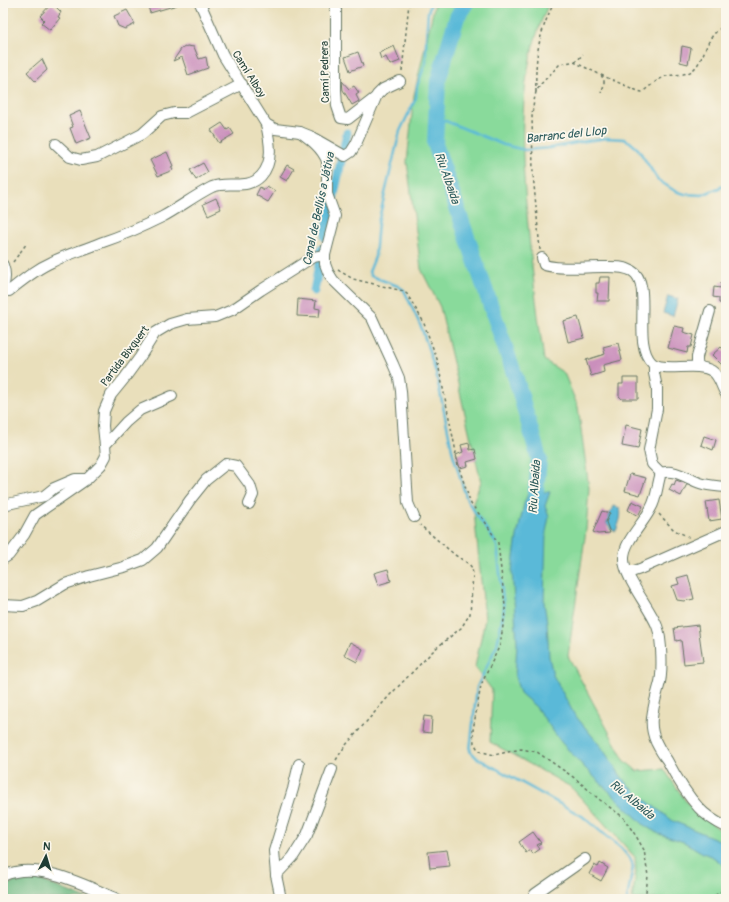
<svg xmlns="http://www.w3.org/2000/svg" width="729" height="902" font-family="Pangolin,sans-serif">
<style>
.green{fill:#89da9b;stroke:#548c68}
.forest{fill:#6eba83;stroke:#467c5c}
.water{fill:#5ab9d8;stroke:#3c7b86}
.lines{fill:none;stroke-linecap:round;stroke-linejoin:round}
.stream{stroke:#5ab9d8;stroke-width:2.5}
.canal{stroke:#5ab9d8;stroke-width:9}
.river{stroke:#5ab9d8;stroke-width:16}
.building{fill:#ca8fbc}
.minor-casing{stroke:#667663;stroke-width:12}
.path{stroke:#667663;stroke-width:1.5;stroke-dasharray:3 3;stroke-linecap:butt}
.minor{stroke:#fff;stroke-width:10}
.labels{text-anchor:middle;dominant-baseline:central;stroke-width:3.5;stroke-linejoin:round;paint-order:stroke}
.street-label{font-size:11px;fill:#1f3d34;stroke:#fbf7ec}
.water-label{font-size:12px;font-style:italic;fill:#2e5c5d;stroke:#fbf7ec}
</style>
<rect width="100%" height="100%" fill="#fbf7ec"/>
<filter id="ink" filterUnits="userSpaceOnUse"><feTurbulence type="fractalNoise" baseFrequency=".025" numOctaves="2"/><feDisplacementMap in="SourceGraphic" scale="8" xChannelSelector="R" yChannelSelector="G"/><feConvolveMatrix kernelMatrix="1 2 1 2 8 2 1 2 1" color-interpolation-filters="sRGB"/></filter>
<filter id="wash" filterUnits="userSpaceOnUse"><feTurbulence type="fractalNoise" baseFrequency=".012" numOctaves="4" result="noise"/><feDisplacementMap in="SourceGraphic" scale="16" xChannelSelector="R" yChannelSelector="G"/><feGaussianBlur stdDeviation="0.9" result="paint"/><feColorMatrix in="noise" values="0 0 0 0 0 0 0 0 0 0 0 0 0 0 0 0 0 1.4 0 .05"/><feComposite in="paint" operator="in"/></filter>
<g filter="url(#wash)">
<rect width="100%" height="100%" fill="#e9dfbb"/>
<path class="green" d="M 435,3 L 549,3 C 542,19 535,37 531,54 C 519,107 522,162 527,215 C 531,263 537,311 544,360 L 564,373 L 578,407 L 589,488 L 586,530 L 568,656 L 624,760 L 637,771 L 664,769 L 687,803 L 726,835 L 726,899 L 632,899 L 636,873 L 635,857 L 571,787 L 490,742 L 492,690 L 475,667 L 485,619 L 473,502 L 481,482 L 440,307 L 421,269 L 407,162 L 414,95 Z"/>
<polygon class="forest" points="18,880 40,880 87,899 3,899 3,887"/>
<g class="water">
<polygon points="668,296 678,299 673,316 663,313"/>
<polygon points="529,491 550,492 545,506 549,517 546,532 544,603 547,622 549,657 553,675 574,714 602,748 623,779 639,795 673,821 726,843 726,867 713,857 703,853 684,842 659,834 645,826 586,769 561,742 536,707 520,693 515,677 517,643 512,571 517,536 524,504"/>
<path d="M 613,506 L 620,508 C 622,517 619,523 616,531 L 610,529 L 610,526 L 606,524 Z"/>
</g>
<g class="lines">
<g class="stream">
<polyline points="431,3 428,12 426,38 426,62 417,86 416,98 400,131 378,223 375,257 369,272 371,276 398,286 404,290 422,329 436,373 453,454 467,500 478,517 493,538 497,546 504,609 497,645 477,687 470,751 477,758 582,816 621,848 631,860 633,867 627,899"/>
<polyline points="436,117 504,145 525,150 550,148 586,141 607,138 624,139 630,142 638,149 658,180 675,191 685,194 702,195 726,185"/>
</g>
<g class="canal">
<polyline points="325,237 347,133"/>
<polyline points="314,291 322,249"/>
</g>
<polyline class="river" points="466,3 457,17 438,81 435,144 516,379 539,459 534,512"/>
</g>
<g id="blocks">
<g class="building">
<polygon points="52,3 61,12 58,17 60,18 50,30 41,23 44,20 40,16"/>
<polygon points="147,3 177,3 177,5 150,13"/>
<polygon points="127,10 135,24 125,29 118,26 114,16"/>
<polygon points="187,46 194,47 199,59 206,57 208,68 188,75 182,57 173,61 181,49"/>
<polygon points="394,46 400,61 390,65 386,57 381,59 379,53"/>
<polygon points="682,46 691,48 688,64 680,62"/>
<polygon points="358,52 363,66 350,71 345,57"/>
<polygon points="42,59 47,70 35,81 27,72"/>
<polygon points="342,81 349,89 354,86 359,93 356,95 359,101 352,105 343,90"/>
<polygon points="80,111 91,138 76,144 70,128 73,127 69,116"/>
<polygon points="222,123 227,130 230,128 234,134 219,143 211,130"/>
<polygon points="167,152 173,166 171,167 173,170 158,176 150,160"/>
<polygon points="203,163 208,172 196,180 190,170"/>
<polygon points="287,165 294,169 287,181 280,177"/>
<polygon points="267,186 275,191 268,202 256,195 260,187 264,190"/>
<polygon points="216,198 221,209 208,215 203,204"/>
<polygon points="600,277 610,277 609,301 597,301 598,293 596,293 596,283 599,283"/>
<polygon points="721,282 726,282 726,304 719,303 719,298 713,297 714,287 721,288"/>
<polygon points="298,299 316,301 315,308 320,309 319,317 297,316"/>
<polygon points="578,317 584,338 568,342 563,321"/>
<polygon points="674,326 684,328 683,332 694,335 691,347 688,347 687,353 668,348"/>
<polygon points="618,343 622,360 603,365 604,372 591,376 586,360 605,354 603,347"/>
<polygon points="721,347 726,352 726,361 722,365 712,355"/>
<polygon points="623,378 638,378 638,399 622,399 619,396 619,384 623,384"/>
<polygon points="626,425 642,429 638,449 622,446"/>
<polygon points="704,436 716,440 713,450 701,445"/>
<polygon points="469,443 470,450 475,449 477,459 467,462 468,466 460,468 456,455 463,452 461,445"/>
<polygon points="630,474 646,478 640,495 625,491"/>
<polygon points="676,480 687,484 681,496 669,490 672,484 674,485"/>
<polygon points="719,500 722,519 709,521 706,502"/>
<polygon points="632,501 643,506 638,516 628,510"/>
<polygon points="602,511 610,513 606,522 610,533 598,534 593,532"/>
<polygon points="388,569 391,581 378,585 374,573"/>
<polygon points="688,575 694,599 684,601 677,600 672,586 679,584 677,578"/>
<polygon points="698,625 703,662 684,664 681,640 676,641 674,628"/>
<polygon points="350,642 363,649 357,662 344,655"/>
<polygon points="424,716 432,717 431,733 422,732"/>
<polygon points="533,832 541,843 537,845 540,849 533,854 530,850 526,853 519,842"/>
<polygon points="447,850 450,866 430,868 428,852"/>
<polygon points="600,863 608,868 601,881 589,874 594,865 598,867"/>
</g>
</g>
</g>
<g filter="url(#ink)">
<use href="#blocks" fill-opacity="0" stroke="#667663" stroke-width="1"/>
<g class="lines">
<defs>
<g id="minor">
<polyline points="200,3 223,55 266,124 275,129 300,132 310,136 345,156 351,152 356,144 377,95 383,89 400,81"/>
<polyline points="336,3 336,90 337,106 341,118 348,119 375,98"/>
<path d="M 300,132 C 311,140 322,148 327,161 L 327,194 L 335,216 L 325,255 L 325,264 L 328,272 L 333,280 L 372,318 L 393,364 L 399,378 L 401,391 L 408,503 L 414,517"/>
<polyline points="56,144 70,157 81,160 97,157 142,134 162,116 174,113 186,113 242,84"/>
<path d="M 542,258 L 544,265 C 563,270 583,267 602,267 C 612,267 623,266 632,271 C 654,283 631,343 652,363 C 663,373 697,361 712,371 C 720,376 721,387 726,394"/>
<path d="M 3,265 C 6,273 6,279 3,287"/>
<path d="M 3,288 L 9,291 C 23,280 36,269 52,262 C 67,254 84,250 100,243 C 121,236 142,227 162,217 C 179,208 194,196 212,187 C 228,180 247,191 261,176 C 274,162 270,142 266,124"/>
<polyline points="654,365 654,373 657,388 657,409 649,450 652,464 661,473"/>
<polyline points="700,367 697,363 697,357 710,311"/>
<polyline points="106,444 126,422 140,410 172,396"/>
<path d="M 726,487 C 717,486 709,486 700,483 C 688,479 674,468 661,473 C 657,485 657,498 651,508 C 644,523 624,541 624,558 C 623,576 650,608 657,626 C 662,638 663,674 659,686 C 656,697 653,707 652,718 C 651,726 653,735 656,742 C 659,748 663,755 667,760 C 676,777 686,794 699,808 C 706,816 716,822 726,827"/>
<polyline points="3,505 44,496 54,488 75,479 85,479"/>
<polyline points="3,559 9,555 24,535 35,515 87,479 101,465 106,456 103,426 104,411 111,395 124,379 140,357 155,333 170,324 187,319 215,317 232,310 261,290 313,257 325,255"/>
<polyline points="627,571 634,571 640,569 726,531"/>
<polyline points="3,605 23,606 37,601 65,584 89,576 124,567 143,560 157,548 190,500 206,480 226,464 236,466 250,485 253,495 249,504"/>
<polyline points="276,875 293,857 307,835 332,769"/>
<path d="M 3,876 C 37,860 85,885 117,899"/>
<polyline points="281,899 276,875 274,851 293,789 299,764"/>
<polyline points="538,899 535,894 585,859"/>
</g>
</defs>
<use href="#minor" class="minor-casing"/>
<g class="path">
<polyline points="574,62 601,75 604,80 604,85 601,93"/>
<polyline points="402,71 409,3"/>
<path d="M 601,75 L 638,91 L 642,92 C 649,87 658,79 666,76 C 674,74 686,76 693,70 C 707,57 705,33 726,26"/>
<path d="M 536,92 C 535,58 538,34 554,3"/>
<polyline points="540,250 533,174 532,114 534,101 536,92 540,85 560,64 577,61 583,54"/>
<polyline points="13,262 27,243"/>
<polyline points="338,270 353,279 403,291 407,294 423,321 437,359 456,452 455,456 471,504 484,520 498,543 505,606 505,613 500,645 481,685 473,730 474,743 479,751 494,755 521,749 537,752 576,779 600,800 623,817 636,836 644,850 648,876 645,899"/>
<polyline points="659,514 674,530 689,537"/>
<polyline points="336,760 345,746 389,696 435,649 461,628 470,614 473,575 472,568 469,564 455,555 420,525"/>
<polyline points="710,899 726,888"/>
</g>
<use href="#minor" class="minor"/>
</g>
</g>
<g class="labels">
<g class="street-label">
<text transform="translate(325 72) rotate(-91)">Camí Pedrera</text>
<text transform="translate(249 74) rotate(58)">Camí Alboy</text>
<text transform="translate(125 356) rotate(-53)">Partida Bixquert</text>
</g>
<g class="water-label">
<text transform="translate(566 135) rotate(-6)">Barranc del Llop</text>
<text transform="translate(447 178) rotate(71)">Riu Albaida</text>
<text transform="translate(319 209) rotate(-78)">Canal de Bellús a Játiva</text>
<text transform="translate(535 487) rotate(-86)">Riu Albaida</text>
<text transform="translate(632 800) rotate(40)">Riu Albaida</text>
</g>
</g>
<rect width="729" height="902" fill="none" stroke="#fbf7ec" stroke-width="16"/>
<g transform="translate(46 856) rotate(5)" stroke="#fbf7ec" stroke-width="3" paint-order="stroke">
<path d="M0-3L7 15L0 10L-7 15Z" fill="#1f3d34"/>
<text y="-6" font-size="11" font-weight="bold" text-anchor="middle" fill="#1f3d34">N</text>
</g>
</svg>
